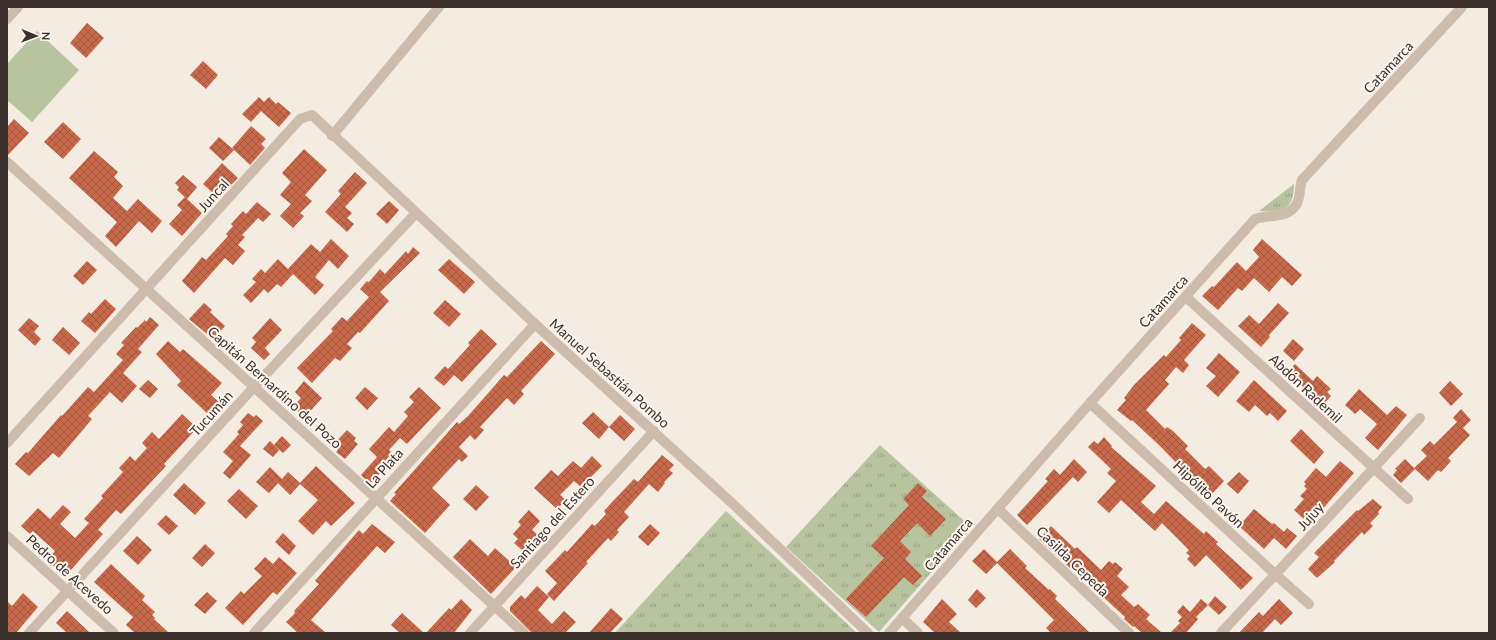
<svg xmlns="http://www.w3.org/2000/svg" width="1496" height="640" font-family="Lato,sans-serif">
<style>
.grass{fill:url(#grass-tufts)}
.pitch{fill:#b8c4a0}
.building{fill:url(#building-cross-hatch)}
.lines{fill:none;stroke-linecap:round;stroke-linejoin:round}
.street{stroke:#cdbbac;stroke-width:10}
.labels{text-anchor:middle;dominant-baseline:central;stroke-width:4;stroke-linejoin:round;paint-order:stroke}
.street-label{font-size:14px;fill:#3b302b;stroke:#fbf5ee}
</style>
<defs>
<pattern id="grass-tufts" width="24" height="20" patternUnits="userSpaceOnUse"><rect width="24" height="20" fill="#b8c4a0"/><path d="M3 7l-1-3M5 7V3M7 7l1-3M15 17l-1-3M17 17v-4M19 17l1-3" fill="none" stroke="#97a083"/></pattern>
<pattern id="building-cross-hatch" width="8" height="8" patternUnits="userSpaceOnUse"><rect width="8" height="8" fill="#c8694b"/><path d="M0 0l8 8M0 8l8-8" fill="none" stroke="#a4573f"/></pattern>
</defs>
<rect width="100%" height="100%" fill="#f4ebe1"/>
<g class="grass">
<path d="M 1294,184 C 1294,211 1282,212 1259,211 Z"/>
<polygon points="880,445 971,527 879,632 786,547"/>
<polygon points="726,511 857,633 615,633"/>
</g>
<polygon class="pitch" points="37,31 79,70 32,122 7,100 7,64"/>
<g class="building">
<polygon points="87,23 104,38 86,58 70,43"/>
<polygon points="203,61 218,75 206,89 190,75"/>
<polygon points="259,97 264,102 269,97 276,104 278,102 291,113 279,127 261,111 251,122 242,114"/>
<polygon points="14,119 29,133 7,156 7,127"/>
<polygon points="63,122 81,139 63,159 44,142"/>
<polygon points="251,126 266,139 261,144 265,148 250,165 232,148"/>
<polygon points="219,137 234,150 223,161 209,148"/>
<polygon points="304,149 327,170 305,195 312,201 300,213 304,216 293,228 280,216 291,204 280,195 291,182 282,173"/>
<polygon points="94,151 118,172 114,177 123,186 113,198 127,211 138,199 162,221 152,233 139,221 116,247 105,236 117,222 69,178"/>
<polygon points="222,163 238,178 230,186 226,182 215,195 203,184"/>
<polygon points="355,172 367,183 345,207 352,213 347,218 354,224 347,232 325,212 341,194 338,191"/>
<polygon points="183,175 197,187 187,199 177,190 179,187 175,183"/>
<polygon points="185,197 202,213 182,236 169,224 182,210 177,205"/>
<polygon points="389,201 399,210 387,224 376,214"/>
<polygon points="257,202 271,214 263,222 258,218 242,235 245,237 238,245 245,251 233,265 225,258 194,293 182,281 202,257 206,260 228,236 226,234 233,226 231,224 243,211 246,214"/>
<polygon points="331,239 349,256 338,269 329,260 315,277 324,285 315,295 293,274 281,287 277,284 268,293 264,289 251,303 243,295 256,282 252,279 261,269 265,273 278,259 288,269 311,244 320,252"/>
<polygon points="1262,239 1302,275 1292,286 1282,277 1269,292 1254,278 1242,291 1238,288 1218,310 1202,296 1212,286 1214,287 1237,262 1246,271 1259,257 1253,250"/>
<polygon points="413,247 420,253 380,292 389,301 360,333 358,332 347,344 352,348 340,361 335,358 312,383 297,368 333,331 331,329 342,317 347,321 369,297 360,289 367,281 369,282 380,269 385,274 406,251 408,254"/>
<polygon points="449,259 475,282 464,294 438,270"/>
<polygon points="87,261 97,270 83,285 73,276"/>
<polygon points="105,299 116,309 95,333 81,321 89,312 91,314"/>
<polygon points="445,300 461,314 449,327 433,313"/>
<polygon points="204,303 212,310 210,312 225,326 213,339 189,319"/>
<polygon points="1278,303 1289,313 1269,335 1270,337 1261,347 1238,326 1249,315 1259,324"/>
<polygon points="150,317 159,325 138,349 142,352 123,373 137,386 122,403 110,392 88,416 92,419 59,458 53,453 29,476 15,464 26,452 28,453 61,415 62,416 88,387 94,392 123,360 116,354 124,345 121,343 136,327 137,328 145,320 146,322"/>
<polygon points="29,318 39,326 34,332 41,339 35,346 18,330"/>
<polygon points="270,318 282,330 265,348 270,354 264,360 251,348 256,342 252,338"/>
<polygon points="1192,323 1206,335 1184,360 1189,365 1183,373 1176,367 1165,380 1169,384 1146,410 1165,429 1167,427 1173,431 1188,446 1185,449 1205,469 1209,466 1224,481 1209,497 1160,446 1132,420 1131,421 1117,410 1126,400 1124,398 1134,385 1164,355 1166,357 1181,340 1179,338"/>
<polygon points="63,327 80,343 69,355 52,340"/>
<polygon points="481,329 497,344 462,382 454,375 444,386 434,378 445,366 448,369 470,345 468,343"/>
<polygon points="1293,339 1304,349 1294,361 1283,351"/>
<polygon points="168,341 180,352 183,349 222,383 211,395 221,404 210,416 177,385 181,381 156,354"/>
<polygon points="541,341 555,354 521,391 524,394 514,405 507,398 480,427 484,430 475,440 470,435 459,447 468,456 462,462 459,459 432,488 450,505 425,533 390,501 396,494 394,493 457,422 459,424 468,416 504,375 507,377"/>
<polygon points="1219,353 1240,372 1218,397 1206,386 1216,376 1206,368"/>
<polygon points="1295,364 1313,381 1317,376 1331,389 1327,392 1331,396 1323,405 1300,384 1298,387 1291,380 1294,376 1288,371"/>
<polygon points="148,380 158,389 150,398 139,389"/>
<polygon points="1254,380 1287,411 1278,421 1270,413 1267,416 1255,405 1249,412 1236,401"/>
<polygon points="304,381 322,398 304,418 293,407 301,398 295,392"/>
<polygon points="1450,381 1463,394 1451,406 1439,393"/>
<polygon points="365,387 378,398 367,410 355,398"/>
<polygon points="419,387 441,408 407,444 400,438 389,450 392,453 382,465 385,468 372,482 368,482 361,475 377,457 369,449 389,427 394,432 408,416 404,412 414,402 409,397"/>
<polygon points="1359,389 1387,415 1396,406 1407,415 1378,450 1365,438 1377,424 1360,409 1355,414 1345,405"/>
<polygon points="1461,409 1471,420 1463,428 1470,435 1448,458 1451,461 1441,472 1438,470 1428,481 1415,469 1401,483 1393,475 1397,470 1395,469 1405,459 1414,468 1427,456 1421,450 1430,441 1434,445 1457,422 1453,418"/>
<polygon points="593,412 609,427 599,439 582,423"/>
<polygon points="248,413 254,417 256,415 263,421 240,446 251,455 230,479 223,473 233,461 223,452 239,434 237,432 243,425 240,422"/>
<polygon points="182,414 197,428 164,464 166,466 121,514 116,510 98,530 103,534 69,572 59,563 55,567 47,560 55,551 33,531 30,534 21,526 38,508 50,519 63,505 71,512 60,524 75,538 89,523 84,519 103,498 101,496 123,472 119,468 130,456 135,461 147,448 142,443 152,432 159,439"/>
<polygon points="620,415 635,429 624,441 609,427"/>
<polygon points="1301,429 1324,452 1314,464 1290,441"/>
<polygon points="347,430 356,438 354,441 358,444 345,459 336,452 338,450 333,445"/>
<polygon points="282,436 291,445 283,453 274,445"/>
<polygon points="1104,437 1112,446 1111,447 1156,486 1141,502 1154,514 1166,501 1204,534 1206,531 1218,542 1216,544 1253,578 1241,590 1206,555 1195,567 1187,559 1190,556 1186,553 1189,550 1162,523 1155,531 1121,500 1109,513 1097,502 1116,481 1107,473 1111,469 1088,447 1094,441 1098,444"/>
<polygon points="270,441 279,450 273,457 263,449"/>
<polygon points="662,455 674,465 669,470 673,473 664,482 665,483 658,492 649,484 624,512 629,517 617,530 619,532 611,541 608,538 586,562 588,563 554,601 547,594 557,583 545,571 565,550 567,552 592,524 595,526 606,514 604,511 613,501 634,479 638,482"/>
<polygon points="592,456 602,466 581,487 574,481 560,495 566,500 557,509 534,488 551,470 558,476 573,461 581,468"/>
<polygon points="1074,459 1087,472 1078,482 1073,477 1027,525 1017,515 1048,481 1045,479 1054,469 1060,475"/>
<polygon points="1340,461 1354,473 1313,520 1310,518 1307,522 1294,510 1304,499 1300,496 1307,489 1304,486 1306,484 1304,482 1316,468 1326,477"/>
<polygon points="316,466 355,503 331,526 326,521 313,535 298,521 318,500 300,484 290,495 278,483 279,482 269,493 256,482 270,467 282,479 288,472 300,483"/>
<polygon points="1239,472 1249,481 1238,494 1227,484"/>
<polygon points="184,483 206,503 195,515 173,495"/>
<polygon points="918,483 927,491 922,497 946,519 930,536 917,523 900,541 911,552 905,559 922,576 913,585 904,577 866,617 846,599 884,558 871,546 909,505 903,499"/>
<polygon points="476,485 489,497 476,511 463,499"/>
<polygon points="239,489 258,506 246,519 227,501"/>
<polygon points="1373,499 1382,507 1378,512 1379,514 1370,523 1373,526 1364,535 1362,532 1334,561 1335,562 1317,578 1308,569 1319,557 1314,553 1357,510 1358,511"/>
<polygon points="1254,509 1272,524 1274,523 1284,532 1287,528 1297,536 1286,549 1274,538 1264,549 1239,526"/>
<polygon points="529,510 540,521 532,530 538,535 523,551 514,543 518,539 513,534 521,525 518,522"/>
<polygon points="166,515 178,526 169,535 157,524"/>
<polygon points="372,524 395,542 385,553 377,546 311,620 326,633 298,633 286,622 295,613 294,611 319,584 315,581 359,530 363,534"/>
<polygon points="650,524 660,533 648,546 638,537"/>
<polygon points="1051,526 1075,549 1077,547 1101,570 1109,561 1113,564 1115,562 1123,569 1117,576 1129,587 1121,595 1134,607 1138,604 1150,615 1146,619 1162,633 1142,633 1134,626 1133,627 1124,619 1125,617 1100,594 1104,590 1080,568 1078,571 1074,566 1071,569 1039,539"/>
<polygon points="283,533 296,546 289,555 275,542"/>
<polygon points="137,536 152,550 138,565 123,551"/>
<polygon points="470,539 488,556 495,548 516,567 491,594 453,557"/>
<polygon points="205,544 215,553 202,567 192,558"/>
<polygon points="984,549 997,562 1010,549 1027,566 1025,568 1049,590 1050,589 1057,596 1055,599 1090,633 1051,633 1046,628 1054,620 997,563 986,574 972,561"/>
<polygon points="265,557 273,564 279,557 297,573 277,595 273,592 243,625 225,608 241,591 244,594 262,576 254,569"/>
<polygon points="111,564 145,596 142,600 155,612 152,615 155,618 154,619 169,633 135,633 126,625 133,617 94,582"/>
<polygon points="537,586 549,597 538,610 552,624 564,611 576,622 565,633 532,633 510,611 510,607 521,595 525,599"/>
<polygon points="977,589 986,598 976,608 968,600"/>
<polygon points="207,592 217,601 205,614 194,605"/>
<polygon points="23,593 38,607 16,633 7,633 7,601 12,606"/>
<polygon points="1215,596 1227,607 1219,615 1208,605"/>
<polygon points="461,599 472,610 454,633 426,633 449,608 451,610"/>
<polygon points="942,599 957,614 949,622 961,633 935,633 923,622"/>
<polygon points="1201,599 1208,605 1196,617 1198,619 1186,633 1170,633 1180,623 1178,621 1182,617 1177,612 1183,605 1190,612"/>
<polygon points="1279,599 1293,613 1281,625 1275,619 1262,633 1239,633 1259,612 1263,616"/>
<polygon points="611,608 623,619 610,633 589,633"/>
<polygon points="67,611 90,633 67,633 56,623"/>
<polygon points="402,613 424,633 400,633 391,625"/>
</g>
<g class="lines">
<g class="street">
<polyline points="7,19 18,7"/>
<polyline points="332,136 439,7"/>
<polyline points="7,162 524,633"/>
<polyline points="1186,297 1408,499"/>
<polyline points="1090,403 1276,575 1309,604"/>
<polyline points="7,443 300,119 312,115 535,324 733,504 868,633"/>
<polyline points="998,509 1129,633"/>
<polyline points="7,536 114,633"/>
<polyline points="902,618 918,633"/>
<polyline points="29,633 254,387 416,213"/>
<polyline points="254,633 535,324"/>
<polyline points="470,633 654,431"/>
<path d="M 889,633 L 1090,403 L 1255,219 C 1269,214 1287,219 1296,205 C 1301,198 1299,188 1302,180 L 1462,7"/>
<polyline points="1221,633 1420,418"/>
</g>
</g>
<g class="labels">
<g class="street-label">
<text transform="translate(1388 67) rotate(-47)">Catamarca</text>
<text transform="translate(213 195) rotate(-48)">Juncal</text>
<text transform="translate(1163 301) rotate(-48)">Catamarca</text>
<text transform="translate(610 373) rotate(42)">Manuel Sebastián Pombo</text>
<text transform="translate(275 387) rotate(42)">Capitán Bernardino del Pozo</text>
<text transform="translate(1306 388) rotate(43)">Abdón Rademil</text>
<text transform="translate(211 413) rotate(-48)">Tucumán</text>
<text transform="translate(384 468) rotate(-48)">La Plata</text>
<text transform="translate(1209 494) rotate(43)">Hipólito Pavón</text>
<text transform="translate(1310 516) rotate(-48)">Jujuy</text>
<text transform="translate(552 522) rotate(-48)">Santiago del Estero</text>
<text transform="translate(948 544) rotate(-49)">Catamarca</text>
<text transform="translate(1073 561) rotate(44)">Casilda Cepeda</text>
<text transform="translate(70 574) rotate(42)">Pedro de Acevedo</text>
</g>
</g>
<rect width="1496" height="640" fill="none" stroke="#3b302b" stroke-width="16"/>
<g transform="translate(36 36) rotate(91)" stroke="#fbf5ee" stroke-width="3" paint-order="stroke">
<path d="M0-3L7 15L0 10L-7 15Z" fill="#3b302b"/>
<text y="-6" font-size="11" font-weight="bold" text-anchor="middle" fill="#3b302b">N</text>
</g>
</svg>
